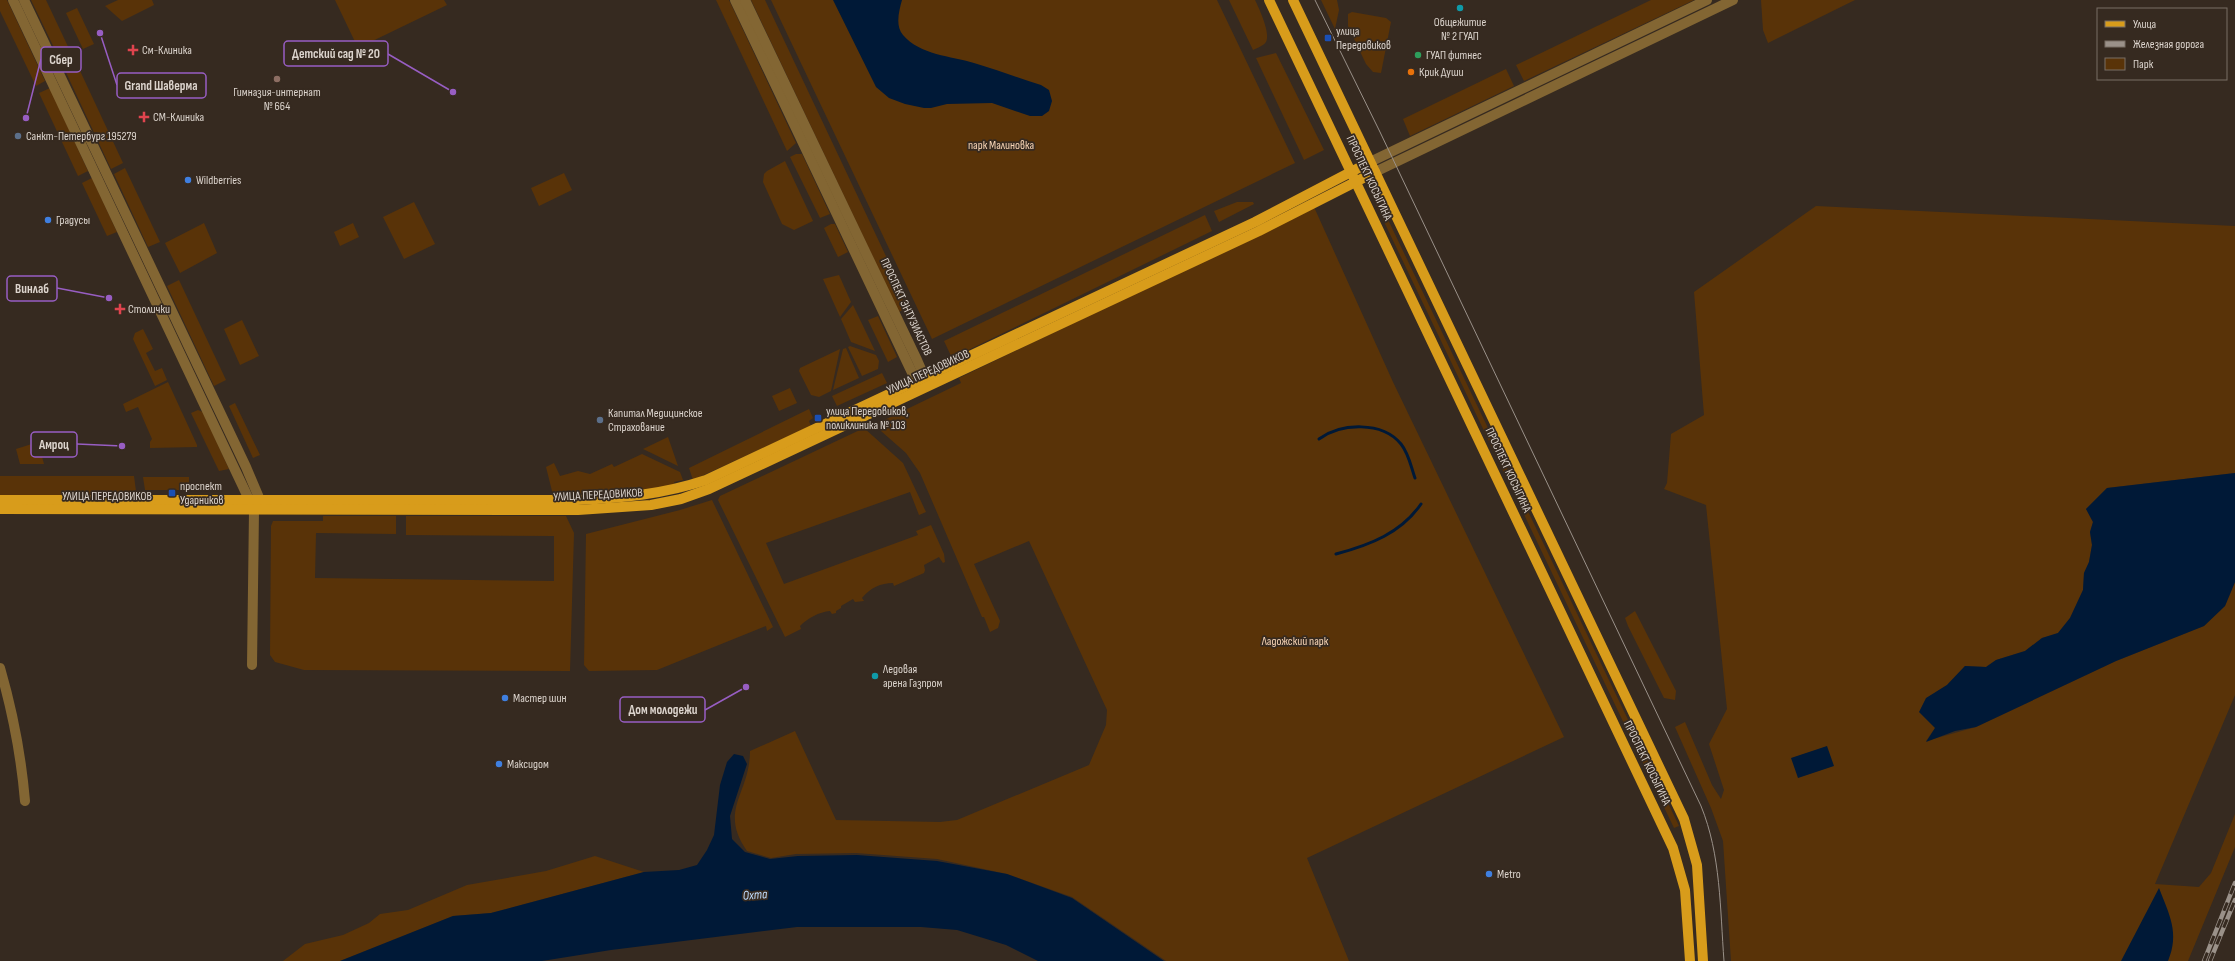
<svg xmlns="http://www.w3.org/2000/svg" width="2235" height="961" font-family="'Sofia Sans Condensed',sans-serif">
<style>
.green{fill:#593308}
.water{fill:#001937}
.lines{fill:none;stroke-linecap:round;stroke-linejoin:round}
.stream{stroke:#001937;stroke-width:3}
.minor{stroke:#836633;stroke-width:10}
.major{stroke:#d89c1b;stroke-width:10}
.tram{stroke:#9a9189;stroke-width:1}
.rail-casing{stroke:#9a9189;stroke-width:4.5}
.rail{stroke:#362a20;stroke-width:3;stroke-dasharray:9;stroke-linecap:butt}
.culture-dot{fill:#0f9aa8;stroke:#362a20;stroke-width:1.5}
.transit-dot{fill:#1a4fb4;stroke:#362a20;stroke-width:1.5}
.health-dot{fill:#e0444e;stroke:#362a20;stroke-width:1.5}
.leisure-dot{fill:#2e9e5b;stroke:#362a20;stroke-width:1.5}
.food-dot{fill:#e8710a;stroke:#362a20;stroke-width:1.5}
.education-dot{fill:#8d6e63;stroke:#362a20;stroke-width:1.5}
.service-dot{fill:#5c6f8a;stroke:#362a20;stroke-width:1.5}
.shop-dot{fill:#3f7fe0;stroke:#362a20;stroke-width:1.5}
.labels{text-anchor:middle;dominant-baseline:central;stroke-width:3.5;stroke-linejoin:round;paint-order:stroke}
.poi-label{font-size:12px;fill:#dcd4cd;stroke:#362a20;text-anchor:start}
.park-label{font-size:12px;fill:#f7d4b5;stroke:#362a20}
.street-label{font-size:12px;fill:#dcd4cd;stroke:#362a20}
.water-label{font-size:13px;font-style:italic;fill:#c0ddff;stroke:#362a20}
.leader{fill:none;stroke:#985ec3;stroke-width:1.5}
.callout-dot{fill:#985ec3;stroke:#362a20;stroke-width:1.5}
.callout{fill:#362a20;stroke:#985ec3;stroke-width:1.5}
.callout-label{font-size:13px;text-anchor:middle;font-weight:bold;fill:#dcd4cd}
</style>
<rect width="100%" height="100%" fill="#362a20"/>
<g class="green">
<polygon points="0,0 7,0 45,81 36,86 0,11"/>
<polygon points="31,0 46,0 72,55 60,60"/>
<polygon points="118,0 152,0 154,5 122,21 105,6"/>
<polygon points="335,0 444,0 447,5 358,48"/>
<polygon points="716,0 729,0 796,143 787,151"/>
<polygon points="751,0 765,0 901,288 904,309 899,312"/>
<polygon points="771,0 1217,0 1295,163 932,339"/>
<path d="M 1229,0 L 1255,0 C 1259,8 1271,34 1266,42 C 1263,46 1257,48 1253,50 Z"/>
<polygon points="1321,0 1337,0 1339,10 1335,29"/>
<polygon points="1651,0 1694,0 1524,81 1516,65"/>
<polygon points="1761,0 1855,0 1768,43 1763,30"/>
<polygon points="77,8 94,44 83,49 66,13"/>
<polygon points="1352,12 1386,18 1391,22 1381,73 1373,72 1366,64 1348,26 1348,14"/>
<polygon points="1276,53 1324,150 1304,160 1256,58"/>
<polygon points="75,60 123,163 111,169 63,66"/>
<polygon points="1506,69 1514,86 1410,136 1403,119"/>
<polygon points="50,88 88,171 78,176 39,93"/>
<polygon points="796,154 802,154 830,214 820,218 790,157"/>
<polygon points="785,161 813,221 794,230 782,224 763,182 764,174 767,171"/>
<polygon points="125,168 160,242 148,247 114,174"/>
<polygon points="564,173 572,190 539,206 531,188"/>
<polygon points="92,178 117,232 107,236 82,183"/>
<polygon points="414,202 435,244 404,259 383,217"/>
<polygon points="1237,202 1253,202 1254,204 1219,222 1214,211"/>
<polygon points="1380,203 1679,826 1674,828 1376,205"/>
<polygon points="1816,206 2235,226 2235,473 2107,488 2086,509 2093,522 2090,532 2092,545 2089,562 2084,573 2083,590 2070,618 2058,633 2042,638 2025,651 1996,660 1986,667 1965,666 1947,685 1936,692 1935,728 1926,741 1976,727 2116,661 2204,626 2225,606 2235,582 2235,695 2155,884 2199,887 2211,873 2235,814 2235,847 2188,961 1731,961 1723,841 1711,808 1675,727 1685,722 1712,785 1721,799 1724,790 1709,744 1727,709 1706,505 1664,489 1667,483 1671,434 1704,415 1694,292"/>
<path d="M 1314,207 L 1393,382 L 1564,737 L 1307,858 L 1349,961 L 1166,961 L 1072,897 L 1007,874 L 937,859 L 856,853 L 796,854 L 771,858 L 747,851 C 718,810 750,794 750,751 L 795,731 L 836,820 L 940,822 L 957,820 L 1089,765 L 1106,725 L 1107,710 L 1029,541 L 974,564 L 1000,621 L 998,628 L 990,632 L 984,617 L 982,617 L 920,473 L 906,453 L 881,431 L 878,423 L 961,383 L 959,378 Z"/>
<polygon points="1205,215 1212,231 952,358 944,341"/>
<polygon points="204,223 217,253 180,273 165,243"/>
<polygon points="353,223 359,237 340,246 334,232"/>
<polygon points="831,224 835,224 848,252 838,257 824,228"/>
<polygon points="839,275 851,302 840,317 823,279"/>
<polygon points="179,280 226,380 214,386 167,286"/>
<polygon points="853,305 875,351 851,342 841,319"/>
<polygon points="878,316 897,357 888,362 868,320"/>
<polygon points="242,320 259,356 240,365 224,329"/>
<polygon points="143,329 153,349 146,353 155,371 162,368 167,380 155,386 133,339 135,333"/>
<polygon points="850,346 876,355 879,361 878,369 862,376 848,347"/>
<polygon points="846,348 859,378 833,390 843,349"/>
<polygon points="840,349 831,391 819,397 811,395 799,371 800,368"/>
<polygon points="882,373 887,383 837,406 832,396"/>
<polygon points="168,382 197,445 197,447 150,448 150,442 152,439 138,407 126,412 123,404"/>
<polygon points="790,388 797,403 779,411 772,396"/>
<polygon points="235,403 260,455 253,458 229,406"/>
<polygon points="809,409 813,418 809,421 811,426 693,480 689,468"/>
<polygon points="198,410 203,412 229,469 219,471 191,413"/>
<path d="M 864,428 L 903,463 L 926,512 L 919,515 L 910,492 L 766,543 L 784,584 L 918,535 L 916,531 L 931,525 L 944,554 L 945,562 L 943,563 L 939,557 L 924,565 L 925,570 L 924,573 L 894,586 L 893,583 C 881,583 870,588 862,598 L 864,601 L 855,602 L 853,599 L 841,606 L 841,608 L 836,611 L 836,613 L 832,614 L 830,611 C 819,612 808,618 800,626 L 801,629 L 785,637 L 718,500 L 720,496 Z"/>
<polygon points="668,437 678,466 643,449"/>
<polygon points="38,442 44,464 20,464 16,449"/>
<polygon points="642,454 680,472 683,480 674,482 675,485 648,491 553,495 546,467 554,463 560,476 578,471 590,474 612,464 614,467"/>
<polygon points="0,476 134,476 136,491 134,496 0,495"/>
<polygon points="143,477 189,477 189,490 145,490"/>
<polygon points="712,500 773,627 767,631 766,626 657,670 589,671 584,665 586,534 680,510"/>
<polygon points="323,516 396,516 396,534 316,533 315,578 554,581 554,536 406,535 406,516 566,516 574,533 570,671 304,670 275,662 270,655 271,526 273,521 323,521"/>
<polygon points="1635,611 1676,691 1675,700 1664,698 1628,626 1625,618"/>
<polygon points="595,856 644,872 491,913 453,916 340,961 283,961 305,944 343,935 369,923 380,914 408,910 467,885 546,871"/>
</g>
<g class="water">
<path d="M 833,0 L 902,0 C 899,11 895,26 903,35 C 920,55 951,56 974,63 C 997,70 1019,78 1041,85 L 1049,90 L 1052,101 L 1049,111 L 1042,116 L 1030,116 L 992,103 L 947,104 L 931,108 L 924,108 L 905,104 L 889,98 L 876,87 Z"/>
<polygon points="2235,473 2235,582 2225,606 2204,626 2116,661 1976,727 1955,731 1926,742 1935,728 1919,712 1926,698 1947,685 1965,666 1986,667 1996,660 2025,651 2042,638 2058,633 2070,618 2083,590 2084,573 2089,562 2092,545 2090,532 2093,522 2086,509 2107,488"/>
<polygon points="1827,746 1834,766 1798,778 1791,758"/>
<polygon points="734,754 743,756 747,764 730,816 732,839 745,852 770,859 798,856 857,855 937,861 1007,874 1072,898 1164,961 1038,961 1006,945 957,930 921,927 797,927 611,950 542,961 340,961 453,916 491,913 644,872 679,870 697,865 707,850 714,835 720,785 727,762"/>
<path d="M 2159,888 C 2169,914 2180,933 2168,961 L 2121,961 Z"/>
</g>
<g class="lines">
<g class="stream">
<path d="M 1319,439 C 1341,423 1382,421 1401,444 C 1409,454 1411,467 1415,478"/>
<path d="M 1336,554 C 1370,545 1401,533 1421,504"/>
</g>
<g class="minor">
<polyline points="13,0 254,510 252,665"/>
<polyline points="24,0 246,467 260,500 256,506"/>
<polyline points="735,0 916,381 923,386"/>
<polyline points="745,0 917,360 924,376 925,386"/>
<polyline points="1370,162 1707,0"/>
<polyline points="1375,172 1733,0"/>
<path d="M 0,668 C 13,713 21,754 25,801"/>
</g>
<g class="major">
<polyline points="1269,0 1673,848 1685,890 1690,961"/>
<polyline points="1293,0 1684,819 1697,865 1703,961"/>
<path d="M 0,500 L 578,500 C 623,498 664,494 706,480 L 1255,222 L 1370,162"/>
<polyline points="0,509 578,510 651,505 681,499 709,489 1259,231 1375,172"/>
</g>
<path class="tram" d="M 1315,0 L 1380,132 L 1701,806 C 1721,855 1720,909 1724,961"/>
<defs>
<g id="rail">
<polyline points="2204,961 2235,883"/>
<polyline points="2210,961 2235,900"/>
</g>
</defs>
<use href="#rail" class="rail-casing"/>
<use href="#rail" class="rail"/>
</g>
<g class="culture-dot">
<circle cx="1460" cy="8" r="4"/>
<circle cx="875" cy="676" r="4"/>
</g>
<g class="transit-dot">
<rect x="1324" y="34" width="8" height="8" rx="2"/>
<rect x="814" y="414" width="8" height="8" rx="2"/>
<rect x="168" y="489" width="8" height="8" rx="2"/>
</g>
<g class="health-dot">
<path d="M131 44h4v4h4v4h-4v4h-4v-4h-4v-4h4z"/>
<path d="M142 111h4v4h4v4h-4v4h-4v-4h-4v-4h4z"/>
<path d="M118 303h4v4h4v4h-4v4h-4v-4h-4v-4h4z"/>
</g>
<circle class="leisure-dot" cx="1418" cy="55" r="4"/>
<circle class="food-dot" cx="1411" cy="72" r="4"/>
<circle class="education-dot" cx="277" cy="79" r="4"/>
<g class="service-dot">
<circle cx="18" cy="136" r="4"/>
<circle cx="600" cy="420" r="4"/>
</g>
<g class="shop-dot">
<circle cx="188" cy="180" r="4"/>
<circle cx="48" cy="220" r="4"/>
<circle cx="505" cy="698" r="4"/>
<circle cx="499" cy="764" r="4"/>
<circle cx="1489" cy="874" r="4"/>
</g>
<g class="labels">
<g class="poi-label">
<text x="1460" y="22" text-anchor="middle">Общежитие<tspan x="1460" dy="14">№ 2 ГУАП</tspan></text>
<text x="1336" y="31">улица<tspan x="1336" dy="14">Передовиков</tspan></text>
<text x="142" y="50">См-Клиника</text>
<text x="1426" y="55">ГУАП фитнес</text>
<text x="1419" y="72">Крик Души</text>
<text x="277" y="92" text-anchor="middle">Гимназия-интернат<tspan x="277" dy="14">№ 664</tspan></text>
<text x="153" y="117">СМ-Клиника</text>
<text x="26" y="136">Санкт-Петербург 195279</text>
<text x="196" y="180">Wildberries</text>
<text x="56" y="220">Градусы</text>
<text x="128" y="309">Столички</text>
<text x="826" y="411">улица Передовиков,<tspan x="826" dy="14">поликлиника № 103</tspan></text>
<text x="608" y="413">Капитал Медицинское<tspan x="608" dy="14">Страхование</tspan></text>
<text x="180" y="486">проспект<tspan x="180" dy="14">Ударников</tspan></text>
<text x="883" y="669">Ледовая<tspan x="883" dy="14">арена Газпром</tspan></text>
<text x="513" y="698">Мастер шин</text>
<text x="507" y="764">Максидом</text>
<text x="1497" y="874">Metro</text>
</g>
<g class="park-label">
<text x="1001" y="145">парк Малиновка</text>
<text x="1295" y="641">Ладожский парк</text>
</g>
<g class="street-label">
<text transform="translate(1369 178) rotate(65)">ПРОСПЕКТ КОСЫГИНА</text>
<text transform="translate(906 307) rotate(65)">ПРОСПЕКТ ЭНТУЗИАСТОВ</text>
<text transform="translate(928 372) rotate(-25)">УЛИЦА ПЕРЕДОВИКОВ</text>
<text transform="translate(1508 470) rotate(65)">ПРОСПЕКТ КОСЫГИНА</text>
<text transform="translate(598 495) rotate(-3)">УЛИЦА ПЕРЕДОВИКОВ</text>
<text x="107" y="496">УЛИЦА ПЕРЕДОВИКОВ</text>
<text transform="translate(1647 763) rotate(64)">ПРОСПЕКТ КОСЫГИНА</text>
</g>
<g class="water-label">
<text transform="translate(755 895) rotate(-4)">Охта</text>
</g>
</g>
<path class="leader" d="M453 92L388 54M26 118L41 59M100 33L117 85M109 298L57 288M122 446L77 444M746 687L705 710"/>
<g class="callout-dot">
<circle cx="453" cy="92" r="4"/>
<circle cx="26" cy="118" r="4"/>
<circle cx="100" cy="33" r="4"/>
<circle cx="109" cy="298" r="4"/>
<circle cx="122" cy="446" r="4"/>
<circle cx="746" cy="687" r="4"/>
</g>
<g class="callout">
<rect x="284" y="41" width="104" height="25" rx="4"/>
<rect x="41" y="47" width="40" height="25" rx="4"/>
<rect x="117" y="73" width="89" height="25" rx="4"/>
<rect x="7" y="276" width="50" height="25" rx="4"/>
<rect x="31" y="432" width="46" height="25" rx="4"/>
<rect x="620" y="697" width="85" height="25" rx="4"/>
</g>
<g class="callout-label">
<text x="336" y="58">Детский сад № 20</text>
<text x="61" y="64">Сбер</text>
<text x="161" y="90">Grand Шаверма</text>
<text x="32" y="293">Винлаб</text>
<text x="54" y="449">Амроц</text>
<text x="663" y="714">Дом молодежи</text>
</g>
<rect x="2097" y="8" width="130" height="72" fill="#362a20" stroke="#786e65"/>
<rect x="2105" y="21" width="20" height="6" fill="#d89c1b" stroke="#786e65"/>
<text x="2133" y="28" font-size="12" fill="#dcd4cd">Улица</text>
<rect x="2105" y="41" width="20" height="6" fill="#9a9189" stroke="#786e65"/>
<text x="2133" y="48" font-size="12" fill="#dcd4cd">Железная дорога</text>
<rect x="2105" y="58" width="20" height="12" fill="#593308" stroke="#786e65"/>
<text x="2133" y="68" font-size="12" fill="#dcd4cd">Парк</text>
</svg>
